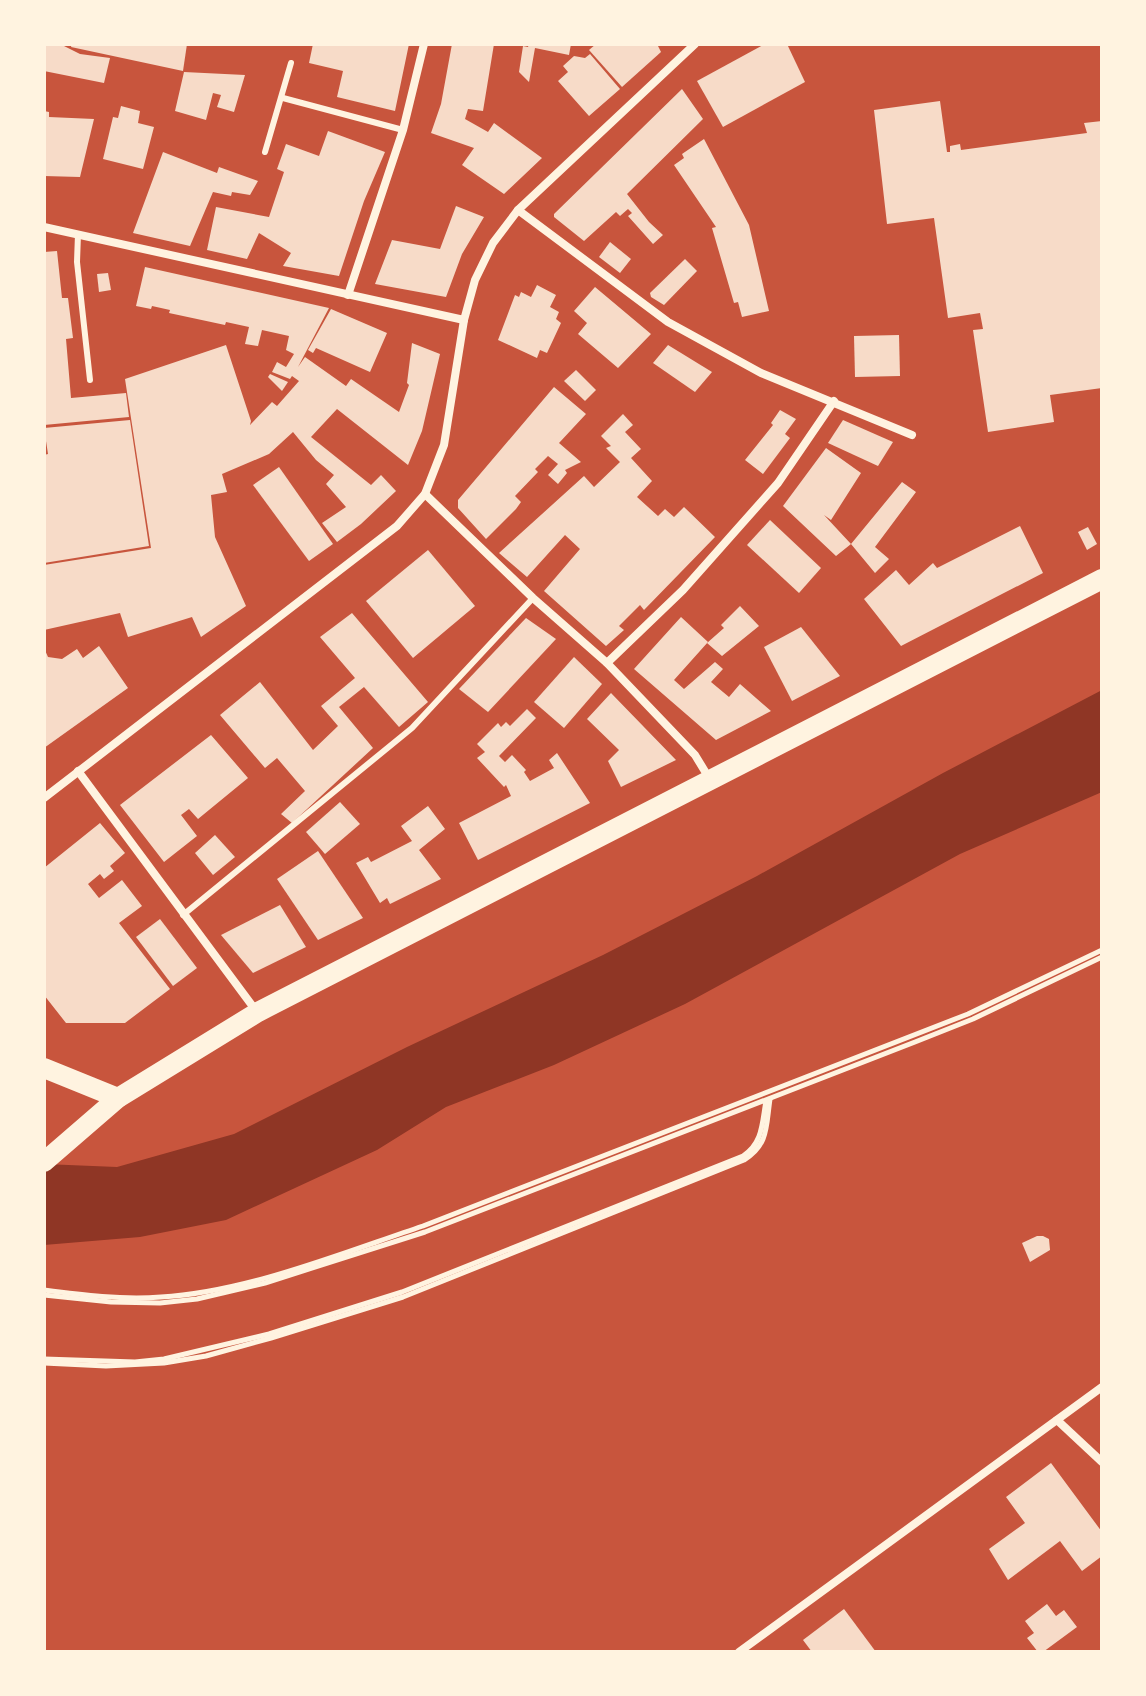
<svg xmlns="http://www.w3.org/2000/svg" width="1146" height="1696" font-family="Signika,sans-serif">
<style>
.water{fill:#8f3625}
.building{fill:#f7dbc8}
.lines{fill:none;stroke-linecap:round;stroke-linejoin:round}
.path{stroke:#fff3e0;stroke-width:5}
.service{stroke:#fff3e0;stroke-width:6}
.minor{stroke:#fff3e0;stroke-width:8}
.primary{stroke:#fff3e0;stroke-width:20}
</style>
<rect width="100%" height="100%" fill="#c8553d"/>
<polygon class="water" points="1102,690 1102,792 960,854 685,1004 554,1065 446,1107 377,1150 226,1220 140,1237 44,1245 44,1164 117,1167 234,1134 407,1047 603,955 757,876 943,773"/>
<g class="building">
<polygon points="44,44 60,44 80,54 110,58 104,83 44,71"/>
<polygon points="72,44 187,44 183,71 71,47"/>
<polygon points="313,44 409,44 395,111 337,97 343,71 309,63"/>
<polygon points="452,44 494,44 483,111 468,109 465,119 488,132 494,123 542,158 504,194 462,165 474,148 431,133 441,104"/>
<polygon points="529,44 571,44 569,55 535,48 529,82 519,72 523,46 528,47"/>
<polygon points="596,44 657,44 661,52 622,87 589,50"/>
<polygon points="765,44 787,44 805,82 723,127 697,81"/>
<polygon points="590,54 620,89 589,116 558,81 568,72 563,66 574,56 585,58"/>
<polygon points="184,72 245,75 234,112 217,107 221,95 213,93 206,120 175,111"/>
<polygon points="682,89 703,119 627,194 649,222 663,235 653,244 628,216 632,213 628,209 620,216 616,212 584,241 554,217 554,214"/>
<polygon points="940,101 947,152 950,152 950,146 960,144 961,150 1087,133 1084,123 1102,121 1102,388 1050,395 1054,422 988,432 973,330 983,329 980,313 948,318 934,218 887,224 874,110"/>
<polygon points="121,106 140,111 138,123 154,127 143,169 103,159 113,117 118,118"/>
<polygon points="44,111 49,112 49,117 94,119 80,177 44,176"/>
<polygon points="328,131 385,152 364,201 339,276 283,266 291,253 259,233 247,259 207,250 216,207 269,217 284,172 277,169 286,144 319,156"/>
<polygon points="704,139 749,225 769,311 742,317 738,302 734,303 712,228 716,227 674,165 684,158 682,154"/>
<polygon points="163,152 217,173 219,167 258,181 250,195 232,192 231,196 213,192 190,246 133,233"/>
<polygon points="456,206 484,217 462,254 446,297 375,284 392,240 440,249"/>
<polygon points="610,242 631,259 620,273 599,257"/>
<polygon points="57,251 62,298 68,298 73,338 66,339 71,398 126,393 129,417 44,425 44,252"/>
<polygon points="685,259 697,271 664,305 651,297 650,293"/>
<polygon points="145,267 329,308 298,367 305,357 346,386 351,379 399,412 409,385 407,383 412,343 440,354 422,431 408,465 337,409 311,437 371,485 381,475 396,491 361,524 337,542 322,523 346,507 326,484 334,475 316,460 293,432 269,454 222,474 227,492 211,495 215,537 246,606 201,637 192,617 128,637 120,613 44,630 44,565 151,548 125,379 226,345 251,421 250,425 272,402 277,406 299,381 292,376 290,379 272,372 277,362 286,367 294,354 286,350 289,336 262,330 258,346 245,344 249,327 226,322 225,325 169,313 170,310 152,306 151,309 136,306"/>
<polygon points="108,273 111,290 99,292 97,274"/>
<polygon points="537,285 556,295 550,307 559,312 556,319 561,323 547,353 540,350 537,358 498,340 515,295 519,297 521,292 531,297"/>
<polygon points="595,287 651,334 618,368 578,334 587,323 574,311"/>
<polygon points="331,309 387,333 370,372 316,348 313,353 308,350"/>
<polygon points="899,335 900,376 855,377 854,336"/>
<polygon points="668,345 712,372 695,392 653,363"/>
<polygon points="576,370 596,390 585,401 564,381"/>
<polygon points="270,374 288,382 282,391 268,377"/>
<polygon points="554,387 586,414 559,443 581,462 565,470 567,473 558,484 548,475 558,464 548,456 535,469 538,472 515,496 521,502 516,509 486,539 458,508 458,500"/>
<polygon points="780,410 796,419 785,434 790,438 763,474 745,460 773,425 771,423"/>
<polygon points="623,414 633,425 625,432 641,449 631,458 652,481 637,497 658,516 665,509 674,517 684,507 715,537 644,610 640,605 619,626 624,630 606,646 544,591 580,549 565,535 527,577 499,553 584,476 594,487 620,462 606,448 611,446 601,436"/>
<polygon points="130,420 149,546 44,563 44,455 48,454 44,428"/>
<polygon points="843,420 893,442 878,466 828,443"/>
<polygon points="826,448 861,473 831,520 824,515 851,544 836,556 783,506"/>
<polygon points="279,467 333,544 309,561 253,485"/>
<polygon points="902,482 916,492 875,547 889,559 875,573 851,544"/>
<polygon points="770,520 821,568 799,593 747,545"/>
<polygon points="1020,526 1043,573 901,646 864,599 896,570 909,585 933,563 937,568"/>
<polygon points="1088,527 1097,544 1087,550 1078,532"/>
<polygon points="428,550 475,606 413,658 366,601"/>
<polygon points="740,606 759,626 722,656 707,643 724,628 721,625"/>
<polygon points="352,613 428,702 399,727 364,687 339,707 373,748 292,823 281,814 305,791 277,758 265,768 220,715 260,682 313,750 338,726 321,706 355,678 320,637"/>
<polygon points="681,617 708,642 674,680 684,689 715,662 723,669 711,682 729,697 740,684 771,711 716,740 634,669"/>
<polygon points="526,618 556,639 488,712 459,689"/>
<polygon points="801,627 840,676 792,701 764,647"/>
<polygon points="99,646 128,688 44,748 44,648 48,657 62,659 77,649 83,658"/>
<polygon points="574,657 602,684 564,728 534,702"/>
<polygon points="611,693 676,760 621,787 608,761 619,750 587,719"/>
<polygon points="527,709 536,718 499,756 505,762 512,755 526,770 524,772 530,781 554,768 549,760 557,753 590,803 478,860 459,823 511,796 506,785 504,787 477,758 485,752 477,744 498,723 501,727 506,722 510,726"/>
<polygon points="211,735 248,778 198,819 189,809 181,815 197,836 164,862 120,805"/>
<polygon points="340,802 360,824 325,854 306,832"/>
<polygon points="428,806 445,829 419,850 441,879 390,904 387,898 380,903 356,863 368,857 371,862 412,841 401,826"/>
<polygon points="100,823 125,853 110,866 114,871 104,879 100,874 88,884 99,898 122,880 142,906 119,923 170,989 125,1023 66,1023 44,995 44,868"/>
<polygon points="215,835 235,857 213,875 195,853"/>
<polygon points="318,851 363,918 318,940 277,879"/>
<polygon points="280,905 306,947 253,973 221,935"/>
<polygon points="160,919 197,968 173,986 136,937"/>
<polygon points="1037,1236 1043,1236 1049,1239 1050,1250 1030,1262 1022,1243"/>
<polygon points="1051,1463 1102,1532 1102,1556 1082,1571 1060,1541 1008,1580 989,1549 1025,1523 1006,1497"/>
<polygon points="1047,1604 1056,1616 1064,1610 1077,1627 1043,1652 1038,1652 1027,1638 1034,1633 1025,1621"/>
<polygon points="844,1609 876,1652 812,1652 803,1640"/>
</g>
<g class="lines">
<g class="path">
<path d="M 44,1290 C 82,1295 122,1300 161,1297 C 247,1292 342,1253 423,1226 L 968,1014 L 1102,950"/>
<polyline points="44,1295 111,1302 160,1303 197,1299 265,1283 425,1232 915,1042 973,1019 1102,957"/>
<path d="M 44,1359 L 135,1362 L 164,1359 L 269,1334 L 402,1292 L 743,1156 C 763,1143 762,1123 766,1101"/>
<path d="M 44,1363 L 106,1366 L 164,1363 L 206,1356 L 271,1338 L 403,1297 L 744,1160 C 769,1145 766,1125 770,1099"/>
</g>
<g class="service">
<polyline points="283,98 403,130"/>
<polyline points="265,152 291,63"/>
<polyline points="78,234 77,262 90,380"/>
<polyline points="183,915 412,728 533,598"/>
</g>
<g class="minor">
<polyline points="518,210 668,322 761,373 912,435"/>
<polyline points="44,227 464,320"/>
<polyline points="348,295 403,130 424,44"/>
<polyline points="425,494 533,598 607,663 695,755 709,778"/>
<polyline points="607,663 683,590 778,483 834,401"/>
<polyline points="78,771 257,1012"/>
<polyline points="44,798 397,526 425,494 444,445 464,320 475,280 493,243 518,210 695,44"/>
<polyline points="1057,1420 1102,1462"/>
<polyline points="739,1652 1102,1387"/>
</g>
<g class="primary">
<polyline points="44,1068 118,1098"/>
<polyline points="44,1162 118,1098 258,1012 1102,579"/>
</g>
</g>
<rect width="1146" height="1696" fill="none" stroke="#fff3e0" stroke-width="92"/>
</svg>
